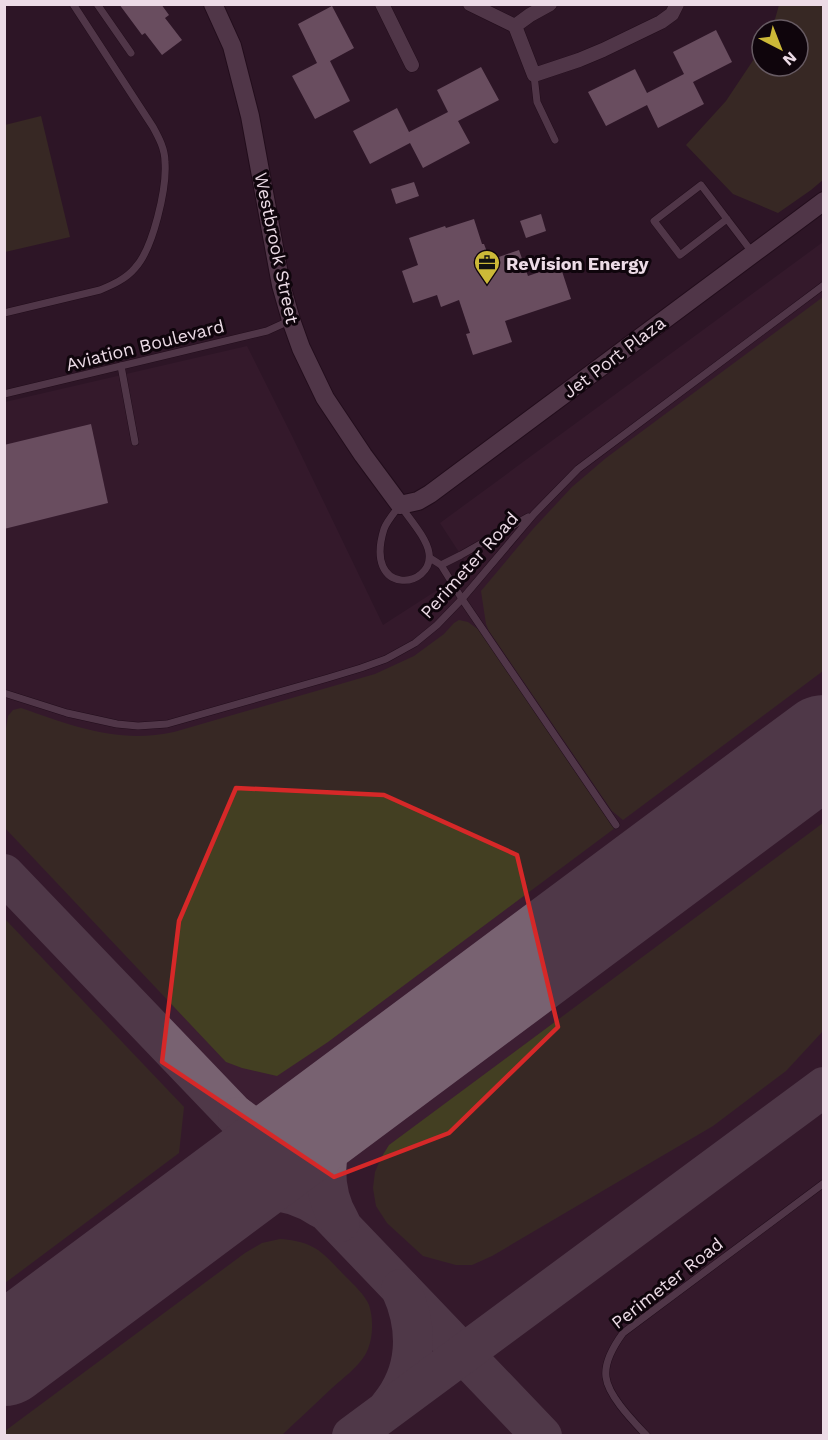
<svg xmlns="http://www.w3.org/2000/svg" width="828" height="1440" font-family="'Work Sans',sans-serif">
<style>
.built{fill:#3c1e32}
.green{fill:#433f22}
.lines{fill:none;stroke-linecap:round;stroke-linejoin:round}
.taxiway{stroke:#786271;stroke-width:40}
.runway{stroke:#786271;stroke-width:100}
.building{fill:#b191a5}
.service-casing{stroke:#14020f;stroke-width:8}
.minor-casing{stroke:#14020f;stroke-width:15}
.tertiary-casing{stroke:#14020f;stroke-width:20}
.service{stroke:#7b5e71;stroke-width:7}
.minor{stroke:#7b5e71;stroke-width:14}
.tertiary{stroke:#7b5e71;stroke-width:18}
.marked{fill:none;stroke:#d62828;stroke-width:4.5;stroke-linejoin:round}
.labels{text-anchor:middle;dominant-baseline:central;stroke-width:6;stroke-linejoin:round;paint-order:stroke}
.street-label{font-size:18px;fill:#ecdbe6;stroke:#0f050c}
.poi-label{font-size:18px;font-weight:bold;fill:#ecdbe6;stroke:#0f050c;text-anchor:start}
</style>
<rect width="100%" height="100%" fill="#2d1526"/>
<polygon class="built" points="823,242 823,1435 5,1435 5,402 247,346 293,438 383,625 470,569 440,523"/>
<g class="green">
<polygon points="779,5 823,5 824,179 811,190 778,213 733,194 686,145 726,101 762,47 762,66 798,66 798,30 772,30"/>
<polygon points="41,116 70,237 5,252 5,125"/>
<polygon points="823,297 823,671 623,820 612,811 489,631 486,624 481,591 533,529 572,487 606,458"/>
<path d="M 459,620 L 468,622 L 479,630 L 615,828 L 328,1042 L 277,1076 L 242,1068 L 226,1062 L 5,828 L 5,734 L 8,716 L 13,710 L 21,708 C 73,726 118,744 174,732 L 375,674 L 414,656 L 444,634 L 454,623 Z"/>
<polygon points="823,823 823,1031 786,1071 713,1126 492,1256 472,1265 456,1265 423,1256 387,1223 376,1206 373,1188 375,1172 381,1158 389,1145"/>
<polygon points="5,919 184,1107 179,1153 5,1283"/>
<path d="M 280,1239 C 316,1242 322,1252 346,1277 C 353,1284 365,1295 369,1305 C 374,1320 373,1342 365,1355 C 357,1368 343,1378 332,1388 C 315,1404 298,1420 282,1435 L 5,1435 L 5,1431 L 245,1253 L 262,1243 Z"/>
</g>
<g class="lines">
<g class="taxiway">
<polyline points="4,874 542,1436"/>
<path d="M 238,1117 C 256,1133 285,1136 307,1127 C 314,1124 321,1119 327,1115"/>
<path d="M 207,1204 C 250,1189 280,1182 321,1208"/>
<path d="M 340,1222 C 321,1190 322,1150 341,1119 C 348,1106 358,1096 367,1086"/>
<path d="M 389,1407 C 418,1372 419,1329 401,1289"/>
<polyline points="352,1436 824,1087"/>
</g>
<polyline class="runway" points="4,1356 824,745"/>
</g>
<g class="building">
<polygon points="119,4 161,4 169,15 165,18 182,40 162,55 145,33 142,35"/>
<polygon points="332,6 354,48 330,61 350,101 315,119 292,76 317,63 298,24"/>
<polygon points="716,30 732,62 693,82 704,104 658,128 647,105 606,126 588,92 635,69 647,93 684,74 673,52"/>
<polygon points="481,67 499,100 458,121 470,143 423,168 410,143 370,164 353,131 397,108 409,132 448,112 437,90"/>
<polygon points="414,182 419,196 396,204 391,189"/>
<polygon points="541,214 546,231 526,238 520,221"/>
<polygon points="474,219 482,244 484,244 490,260 519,250 528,276 560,265 571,299 505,321 512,342 473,355 466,334 470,333 459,300 441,307 437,295 413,303 402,271 418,265 409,238 445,226 446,228"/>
<polygon points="91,424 108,503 4,529 4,445"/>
</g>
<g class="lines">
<defs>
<g id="service">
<polyline points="97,4 131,53"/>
<polyline points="534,75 537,102 555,140"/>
<polyline points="727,219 680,255 654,221 701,185 752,252"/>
<path d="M 4,313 L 100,290 C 112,285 126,279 135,268 C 153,249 167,188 165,162 C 165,149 159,138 153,127 L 73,4"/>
<polyline points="121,366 135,442"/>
<polyline points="4,394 267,331 289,321"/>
<path d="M 400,505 C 408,517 427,538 429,553 C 434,589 363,597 384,529 C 387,521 395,512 400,505 Z"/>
<polyline points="430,558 441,565 462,599 616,825"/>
<polyline points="441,565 461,555 528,517"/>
<polyline points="4,693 67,713 117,724 138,726 167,724 328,678 361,668 386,659 415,643 437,625 462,599 534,514 578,469 824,285"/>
<path d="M 647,1436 C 634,1422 608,1396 606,1377 C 604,1362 615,1344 623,1333 L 824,1183"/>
</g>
<g id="minor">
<polyline points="382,4 412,65"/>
<polyline points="470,4 515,26"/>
<polyline points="550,4 530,15 515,26 534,75 579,60 603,50 661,22 672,14 677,4"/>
</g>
<polyline id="tertiary" points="213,4 232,46 250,116 281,285 291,320 301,348 325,398 363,455 400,505 418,501 430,494 824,201"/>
</defs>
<use href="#service" class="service-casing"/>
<use href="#minor" class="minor-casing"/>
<use href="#tertiary" class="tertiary-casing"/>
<use href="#service" class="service"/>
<use href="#minor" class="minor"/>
<use href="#tertiary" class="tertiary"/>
</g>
<path d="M0 0H828V1440H0ZM 236,788 L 384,795 L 517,855 L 558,1027 L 449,1133 L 334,1177 L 162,1062 L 179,921 Z" fill="#2d1526" fill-opacity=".55" fill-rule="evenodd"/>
<path class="marked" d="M 236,788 L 384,795 L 517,855 L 558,1027 L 449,1133 L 334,1177 L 162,1062 L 179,921 Z"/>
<defs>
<symbol id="office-pin" viewBox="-11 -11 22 30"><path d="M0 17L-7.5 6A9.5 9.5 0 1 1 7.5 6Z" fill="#ccb938" stroke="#0f050c"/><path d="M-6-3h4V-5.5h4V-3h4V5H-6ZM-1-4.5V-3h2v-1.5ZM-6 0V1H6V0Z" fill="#111"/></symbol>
</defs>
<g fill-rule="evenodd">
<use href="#office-pin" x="472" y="248" width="30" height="40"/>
</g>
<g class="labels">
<g class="street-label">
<text transform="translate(277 248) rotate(78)">Westbrook Street</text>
<text transform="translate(145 345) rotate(-14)">Aviation Boulevard</text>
<text transform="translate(614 357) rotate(-37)">Jet Port Plaza</text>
<text transform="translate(469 565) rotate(-48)">Perimeter Road</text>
<text transform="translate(667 1283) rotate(-38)">Perimeter Road</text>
</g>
<g class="poi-label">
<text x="506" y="263">ReVision Energy</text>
</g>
</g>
<rect width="828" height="1440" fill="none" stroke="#ecdbe6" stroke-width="12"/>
<g transform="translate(780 48) rotate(138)"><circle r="28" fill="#0f050c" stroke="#675b63" stroke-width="1.5"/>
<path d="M0-4.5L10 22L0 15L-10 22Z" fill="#ccb938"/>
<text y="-9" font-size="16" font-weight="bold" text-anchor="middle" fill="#ecdbe6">N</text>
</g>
</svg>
